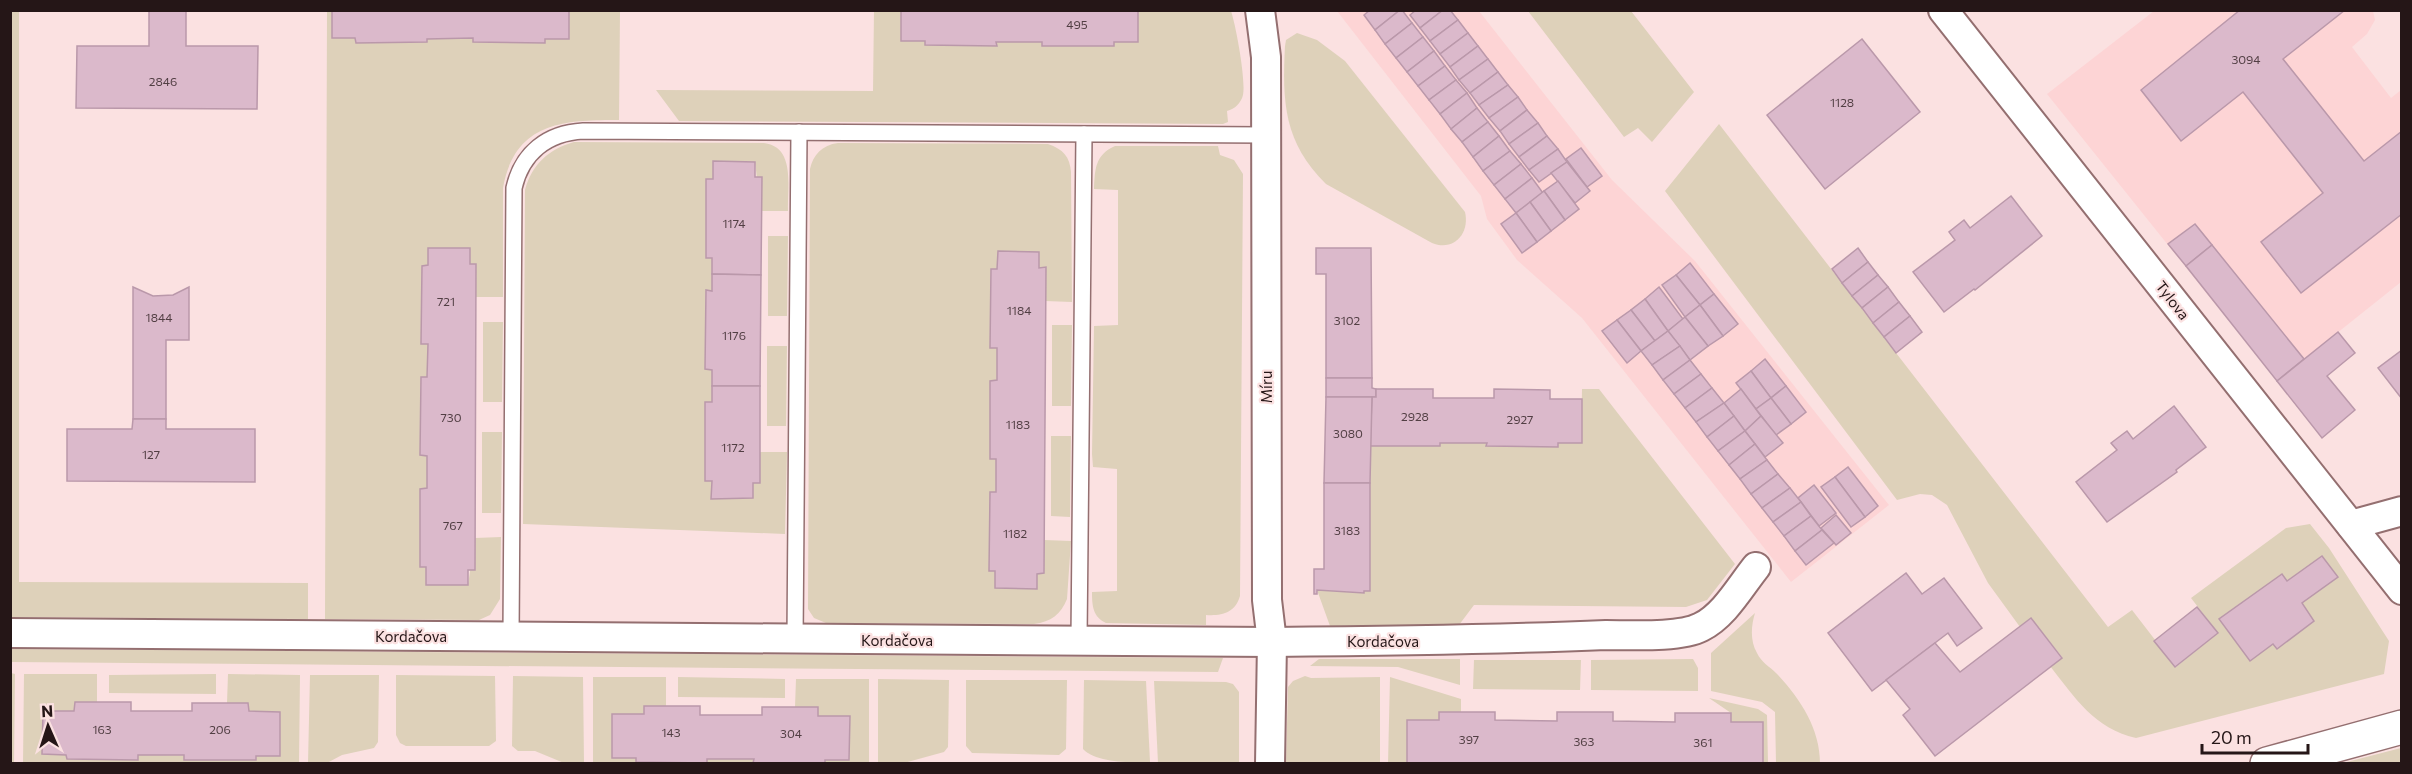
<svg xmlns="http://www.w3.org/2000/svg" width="2412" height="774" font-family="Commissioner,sans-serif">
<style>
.built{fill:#fdd4d5}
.green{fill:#ded1ba}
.building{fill:#dbb9cb;stroke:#ba98aa;stroke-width:1.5}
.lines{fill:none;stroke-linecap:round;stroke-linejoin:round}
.lane-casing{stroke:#946f70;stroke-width:18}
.street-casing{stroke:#946f70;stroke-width:32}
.secondary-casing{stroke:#946f70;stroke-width:36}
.lane{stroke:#fff;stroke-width:15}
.street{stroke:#fff;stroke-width:28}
.secondary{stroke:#fff;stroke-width:33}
.labels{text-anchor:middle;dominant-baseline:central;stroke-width:4.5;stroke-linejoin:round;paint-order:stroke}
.number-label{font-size:12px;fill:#523f44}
.street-label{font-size:15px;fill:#251617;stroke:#fbe1e1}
</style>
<rect width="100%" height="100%" fill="#fbe1e1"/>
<g class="built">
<polygon points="1337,11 1479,11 1612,180 1695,261 1889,505 1791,582 1582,318 1517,260 1487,219 1481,196"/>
<polygon points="2154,11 2373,11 2375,20 2367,34 2352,47 2391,98 2401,90 2401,282 2277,381 2047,94"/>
</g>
<g class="green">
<polygon points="19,10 19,582 308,583 308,619 11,617 10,11"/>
<path d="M 874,10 L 901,11 L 901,41 L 925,41 L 925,45 L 996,46 L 996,42 L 1042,42 L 1043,46 L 1114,46 L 1114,42 L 1138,42 L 1138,11 L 1231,11 C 1236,26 1246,80 1243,95 C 1241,103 1235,109 1227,111 L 1228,122 L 1223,124 L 679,121 L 656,90 L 873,91 Z"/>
<path d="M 327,11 L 332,11 L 332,38 L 355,38 L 356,43 L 427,42 L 427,39 L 473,38 L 473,42 L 545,43 L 545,39 L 569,39 L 569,11 L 620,11 L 619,120 C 563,120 515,122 503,188 L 503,297 L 476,297 L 476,264 L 470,264 L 470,248 L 429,248 L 428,265 L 422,266 L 421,344 L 428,344 L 427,377 L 421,377 L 420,455 L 427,456 L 427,488 L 420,489 L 420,567 L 426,567 L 426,585 L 468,585 L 475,538 L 501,537 L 500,599 L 490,615 L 479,620 L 325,619 Z"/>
<polygon points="1528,11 1631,11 1694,92 1652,142 1638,128 1624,137"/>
<path d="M 1297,33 L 1317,40 L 1345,61 L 1465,212 C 1470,233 1454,252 1432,243 L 1326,184 C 1284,143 1282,102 1285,46 L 1286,40 Z"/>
<path d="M 1719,124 L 2108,627 L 2132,610 L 2176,667 L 2218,633 L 2191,598 L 2286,528 L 2310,524 L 2329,548 L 2389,641 L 2384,674 L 2136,738 C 2094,728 2076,699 2050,666 L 2062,657 L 2031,618 L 2020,627 L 1988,583 L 1947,505 L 1932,495 L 1920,494 L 1897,500 L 1665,191 Z"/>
<path d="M 574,142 L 764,143 C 796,147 787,188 788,211 L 761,211 L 755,162 L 713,161 L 713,179 L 706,179 L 706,258 L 712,258 L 712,291 L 706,291 L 705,369 L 712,370 L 712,402 L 705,402 L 705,481 L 712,481 L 712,499 L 753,498 L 753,483 L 760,483 L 760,452 L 787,452 L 785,534 L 523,524 L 525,190 C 532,164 549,149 574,142 Z"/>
<path d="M 838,143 L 1048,144 C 1063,149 1070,157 1071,172 L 1072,302 L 1045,301 L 1045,267 L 1039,268 L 1039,252 L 998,252 L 991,348 L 997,348 L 997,380 L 990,381 L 990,458 L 996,459 L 996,492 L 990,492 L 989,570 L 995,571 L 995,588 L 1037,589 L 1037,574 L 1044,573 L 1044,540 L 1071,541 L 1067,599 C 1061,614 1051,622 1034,624 L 826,623 L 814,618 L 808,609 L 810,169 C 813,155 822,145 838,143 Z"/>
<path d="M 1115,146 L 1218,146 L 1220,155 L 1234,160 L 1243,174 L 1240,596 C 1235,613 1222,616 1206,615 L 1206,625 L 1106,623 C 1093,617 1092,606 1092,592 L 1117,591 L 1117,469 L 1093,467 L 1092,454 L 1094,326 L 1118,325 L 1118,190 L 1094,189 C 1095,169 1095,155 1115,146 Z"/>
<polygon points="768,236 788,236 787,316 768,316"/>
<polygon points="483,322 503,322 502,402 483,402"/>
<polygon points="1052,325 1072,325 1071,406 1052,406"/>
<polygon points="767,346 787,346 786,426 767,426"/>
<polygon points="1582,389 1599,389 1735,564 1707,600 1686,607 1474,605 1459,625 1330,626 1317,590 1363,593 1364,591 1370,591 1370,446 1440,446 1440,443 1487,443 1487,446 1557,447 1558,443 1581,443"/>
<polygon points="482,432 502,432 501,513 482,513"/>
<polygon points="1051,436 1071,436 1070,517 1051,516"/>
<path d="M 1755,613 C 1751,626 1750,641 1757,653 C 1761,662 1770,667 1776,673 C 1800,698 1820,729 1820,763 L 1776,763 L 1775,712 L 1762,702 L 1711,691 L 1711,653 Z"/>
<polygon points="11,649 1223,658 1218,672 11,662"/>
<polygon points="1319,659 1460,659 1460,685 1398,667 1310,666"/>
<polygon points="1693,659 1698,668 1698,691 1591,690 1591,660"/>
<polygon points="1474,660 1581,660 1580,690 1473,689"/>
<polygon points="11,673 15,674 14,764 10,763"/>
<polygon points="24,674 97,674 97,702 74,711 43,711 43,754 66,755 67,759 138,760 138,755 280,756 280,712 249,711 248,703 227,703 228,674 300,675 299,763 23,764"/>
<polygon points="216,674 216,694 109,693 109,675"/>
<polygon points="310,675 379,675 378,742 374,748 342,755 327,763 308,763"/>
<polygon points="396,675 495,676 496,741 489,746 406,746 400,743 396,735"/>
<polygon points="513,676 583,677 584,763 564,763 535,751 518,751 512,746"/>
<polygon points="1305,676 1311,678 1380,677 1380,763 1286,763 1288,687 1293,681"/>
<polygon points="593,677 666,677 666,706 644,706 644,714 612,758 636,758 636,762 707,763 707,759 754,759 754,763 759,763 593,764"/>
<polygon points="678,677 785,679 785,698 678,697"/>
<polygon points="1390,677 1461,699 1461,712 1440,712 1439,720 1407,720 1407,763 1388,764"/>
<polygon points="796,679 869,679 869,763 825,763 825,760 849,760 850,716 818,716 818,707 795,707"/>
<polygon points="878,679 949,680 948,747 944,752 904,763 878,763"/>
<polygon points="966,680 1067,680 1066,749 1059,755 972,753 966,746"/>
<path d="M 1084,680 L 1146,681 L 1150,762 C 1132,763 1096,763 1083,749 Z"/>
<polygon points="1154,681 1226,682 1233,684 1239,692 1239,763 1158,763"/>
<polygon points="1709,698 1758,709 1767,715 1768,763 1763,763 1763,722 1731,722 1731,713"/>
<polygon points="2401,748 2401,763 2343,763"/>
</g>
<g class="building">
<polygon points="149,10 186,10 186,46 258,46 257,109 76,108 77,46 149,46"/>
<polygon points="332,10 569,10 569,39 545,39 545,43 473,42 473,38 427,39 427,42 356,43 355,38 332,38"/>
<polygon points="901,10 1138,10 1138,42 1114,42 1114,46 1042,46 1042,42 996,42 997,46 925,45 925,41 901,41"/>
<polygon points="1370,10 1400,10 1375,30 1364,15"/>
<polygon points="1400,10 1402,10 1412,23 1385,44 1375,30"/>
<polygon points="1416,10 1443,10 1420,28 1410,15"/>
<polygon points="1443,10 1450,10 1458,20 1430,41 1420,28"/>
<polygon points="2240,10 2345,10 2283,59 2364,161 2402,131 2402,214 2301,293 2261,242 2323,193 2243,92 2181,141 2141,90"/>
<polygon points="1458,20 1468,33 1440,54 1430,41"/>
<polygon points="1412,23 1423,37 1396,58 1385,44"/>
<polygon points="1468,33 1478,46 1450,67 1440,54"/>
<polygon points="1423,37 1434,51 1407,72 1396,58"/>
<polygon points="1862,39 1920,112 1825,189 1767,115"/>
<polygon points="1478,46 1488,59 1459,80 1450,67"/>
<polygon points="1434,51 1445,66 1418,86 1407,72"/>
<polygon points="1488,59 1498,72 1470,93 1459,80"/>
<polygon points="1445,66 1456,80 1429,100 1418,86"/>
<polygon points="1498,72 1508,85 1479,105 1470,93"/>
<polygon points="1456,80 1467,93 1440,114 1429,100"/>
<polygon points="1508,85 1518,97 1489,118 1479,105"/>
<polygon points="1467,93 1477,108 1451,129 1440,114"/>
<polygon points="1518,97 1527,110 1500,131 1489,118"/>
<polygon points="1477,108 1488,122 1462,142 1451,129"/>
<polygon points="1527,110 1538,123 1509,144 1500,131"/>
<polygon points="1488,122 1499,136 1473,157 1462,142"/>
<polygon points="1538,123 1547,136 1519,157 1509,144"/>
<polygon points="1499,136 1510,151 1483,171 1473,157"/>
<polygon points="1547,136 1558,149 1529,170 1519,157"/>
<polygon points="1581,148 1602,176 1587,187 1566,159"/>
<polygon points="1558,149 1567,162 1539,182 1529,170"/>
<polygon points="1510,151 1521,164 1494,185 1483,171"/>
<polygon points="713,161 755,162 755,177 762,177 761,275 712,274 712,258 706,258 706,179 713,179"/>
<polygon points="1567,162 1590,191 1575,203 1551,173"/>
<polygon points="1521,164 1532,178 1505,199 1494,185"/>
<polygon points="1532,178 1543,193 1516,213 1505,199"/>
<polygon points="1558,181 1579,209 1565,220 1544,191"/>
<polygon points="1544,191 1565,220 1551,231 1530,202"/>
<polygon points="2011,196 2042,236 1975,290 1974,289 1944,312 1913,272 1955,240 1949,232 1964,220 1970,228"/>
<polygon points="1530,202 1551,231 1537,242 1516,213"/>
<polygon points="1516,213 1537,242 1522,253 1501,224"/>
<polygon points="2195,224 2212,245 2186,266 2168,244"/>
<polygon points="2212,245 2304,359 2277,381 2186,266"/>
<polygon points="428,248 470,248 470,264 476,264 475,570 468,570 468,585 426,585 426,567 420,567 420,489 427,488 427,456 420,455 421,377 427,377 428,344 421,344 422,266 428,265"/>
<polygon points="1316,248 1371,248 1372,378 1326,378 1326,274 1316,274"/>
<polygon points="1858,248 1868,262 1842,283 1832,269"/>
<polygon points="998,251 1039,252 1039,268 1046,267 1044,573 1037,574 1037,589 995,588 995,571 989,571 990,492 996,492 996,459 990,459 990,381 997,380 997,348 990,348 991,269 997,269"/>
<polygon points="1868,262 1878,275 1852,296 1842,283"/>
<polygon points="1690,263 1714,294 1700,305 1676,275"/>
<polygon points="712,274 761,275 760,386 712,386 712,370 705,369 706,290 712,291"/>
<polygon points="1676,275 1700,305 1685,317 1662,285"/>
<polygon points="1878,275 1888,287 1862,308 1852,296"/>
<polygon points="133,287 153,296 173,295 189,287 189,340 166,340 166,419 133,419"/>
<polygon points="1659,287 1683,319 1668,331 1645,299"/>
<polygon points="1888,287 1899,302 1873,323 1862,308"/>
<polygon points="1714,294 1738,324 1723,336 1700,305"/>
<polygon points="1645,299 1668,331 1655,341 1631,310"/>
<polygon points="1899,302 1910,316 1884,337 1873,323"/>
<polygon points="1700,305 1723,336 1708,346 1685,317"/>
<polygon points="1631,310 1655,341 1641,351 1617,320"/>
<polygon points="1910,316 1922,332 1896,353 1884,337"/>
<polygon points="1685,317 1708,346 1690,360 1668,331"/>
<polygon points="1617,320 1641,351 1627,363 1602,331"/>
<polygon points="1668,331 1680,346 1652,365 1641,351"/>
<polygon points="2338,332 2355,353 2327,376 2355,410 2322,438 2277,381"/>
<polygon points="1680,346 1690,360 1663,380 1652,365"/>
<polygon points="2402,350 2402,399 2378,368"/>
<polygon points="1765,359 1786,386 1771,398 1751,371"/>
<polygon points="1690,360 1701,374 1674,394 1663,380"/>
<polygon points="1751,371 1771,398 1756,409 1736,383"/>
<polygon points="1701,374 1712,388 1685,408 1674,394"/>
<polygon points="1326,378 1372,378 1372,388 1376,389 1376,397 1326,397"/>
<polygon points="712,386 760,386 760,483 753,483 753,498 711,499 712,481 705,481 705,402 712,402"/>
<polygon points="1786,386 1806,412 1791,424 1771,398"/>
<polygon points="1712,388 1724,403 1696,422 1685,408"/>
<polygon points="1376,389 1433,389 1433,398 1494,398 1494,389 1550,390 1550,399 1582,399 1582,443 1558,443 1558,447 1486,446 1487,443 1440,443 1440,446 1370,446 1372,397 1376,397"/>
<polygon points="1741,389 1761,416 1745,431 1724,403"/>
<polygon points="1326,397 1372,397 1370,483 1324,483"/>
<polygon points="1771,398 1791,424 1776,435 1756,409"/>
<polygon points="1724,403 1734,416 1707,437 1696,422"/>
<polygon points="2174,406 2206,447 2176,470 2177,472 2107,522 2076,482 2117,450 2111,443 2127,431 2133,439"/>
<polygon points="1734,416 1745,431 1718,451 1707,437"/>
<polygon points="1761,416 1783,443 1765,457 1745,431"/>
<polygon points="133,419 166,419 166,429 255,429 255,482 67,481 67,429 132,429"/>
<polygon points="1745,431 1755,444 1729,465 1718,451"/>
<polygon points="1755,444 1767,460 1740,479 1729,465"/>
<polygon points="1767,460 1778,474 1751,494 1740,479"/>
<polygon points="1848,467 1878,506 1865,517 1835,477"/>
<polygon points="1778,474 1790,488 1762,508 1751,494"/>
<polygon points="1835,477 1865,517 1851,527 1821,487"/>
<polygon points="1324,483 1370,483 1370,591 1364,591 1364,593 1317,590 1317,594 1314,594 1314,569 1324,569"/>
<polygon points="1814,485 1836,513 1819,526 1798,498"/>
<polygon points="1790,488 1801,502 1773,522 1762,508"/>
<polygon points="1801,502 1811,516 1784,536 1773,522"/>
<polygon points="1836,515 1851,533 1836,545 1821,528"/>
<polygon points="1811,516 1822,530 1795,551 1784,536"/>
<polygon points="1822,530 1834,543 1806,565 1795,551"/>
<polygon points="2322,556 2338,577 2302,603 2314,621 2277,649 2273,644 2250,661 2219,619 2282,574 2287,581"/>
<polygon points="1906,573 1922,594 1944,578 1982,628 1957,646 1948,633 1872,691 1828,633"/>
<polygon points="2197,607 2218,633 2175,667 2154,641"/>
<polygon points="2031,618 2062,658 1935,756 1903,715 1910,709 1886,680 1935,643 1960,672"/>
<polygon points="75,702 131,702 131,711 192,711 192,703 248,703 249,711 280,712 280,756 256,756 256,760 184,760 184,755 138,755 138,760 67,759 66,755 42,754 43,711 74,711"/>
<polygon points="644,706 700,706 700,715 762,715 762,707 818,707 818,716 850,716 849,760 825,760 825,764 753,763 754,759 707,759 707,763 636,762 636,758 612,758 612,714 644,714"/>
<polygon points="1439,712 1495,712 1495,720 1557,721 1557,712 1613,712 1613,721 1675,722 1675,713 1731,713 1731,722 1763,722 1763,764 1407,764 1407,720 1439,720"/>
</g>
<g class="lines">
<defs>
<g id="lane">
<path d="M 511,636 L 514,188 C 522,153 547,133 583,131 L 1265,135"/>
<polyline points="1079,639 1084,134"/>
<polyline points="795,640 799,132"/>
</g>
<g id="street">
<polyline points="1260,10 1266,57 1267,600 1272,642 1270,764"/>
<polyline points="1943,10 2402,590"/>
<polyline points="2351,525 2402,511"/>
<path d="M 10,633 L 1272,642 C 1383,641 1494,640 1606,635 C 1630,635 1680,638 1701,627 C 1724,616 1740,587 1756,567"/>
</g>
<polyline id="secondary" points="2267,764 2402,727"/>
</defs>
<use href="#lane" class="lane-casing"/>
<use href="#street" class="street-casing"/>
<use href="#secondary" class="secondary-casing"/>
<use href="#lane" class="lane"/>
<use href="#street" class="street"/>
<use href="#secondary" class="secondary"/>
</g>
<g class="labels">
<g class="number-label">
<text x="1077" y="24">495</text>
<text x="2246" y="59">3094</text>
<text x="163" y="81">2846</text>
<text x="1842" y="102">1128</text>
<text x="734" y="223">1174</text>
<text x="446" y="301">721</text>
<text x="1019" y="310">1184</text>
<text x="159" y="317">1844</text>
<text x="1347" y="320">3102</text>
<text x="734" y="335">1176</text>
<text x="1415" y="416">2928</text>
<text x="451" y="417">730</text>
<text x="1520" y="419">2927</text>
<text x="1018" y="424">1183</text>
<text x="1348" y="433">3080</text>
<text x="733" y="447">1172</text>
<text x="151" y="454">127</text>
<text x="453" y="525">767</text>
<text x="1347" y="530">3183</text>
<text x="1015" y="533">1182</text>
<text x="102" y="729">163</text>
<text x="220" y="729">206</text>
<text x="671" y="732">143</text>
<text x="791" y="733">304</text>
<text x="1469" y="739">397</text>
<text x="1584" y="741">363</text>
<text x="1703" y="742">361</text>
</g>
<g class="street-label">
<text transform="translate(2173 300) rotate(52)">Tylova</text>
<text transform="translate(1266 387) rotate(-90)">Míru</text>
<text x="411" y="636">Kordačova</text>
<text x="897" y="640">Kordačova</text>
<text x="1383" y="641">Kordačova</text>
</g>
</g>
<rect width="2412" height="774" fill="none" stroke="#251617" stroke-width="24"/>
<g transform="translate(48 726) rotate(357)" stroke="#fbe1e1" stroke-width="4.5" paint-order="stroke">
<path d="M0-4.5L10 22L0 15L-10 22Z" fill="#251617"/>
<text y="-9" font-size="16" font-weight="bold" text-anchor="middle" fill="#251617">N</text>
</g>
<path d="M2202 744v9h106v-9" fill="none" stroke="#251617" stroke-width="3"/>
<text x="2211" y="744" font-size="18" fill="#251617" stroke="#fbe1e1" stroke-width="4.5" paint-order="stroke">20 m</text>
</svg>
